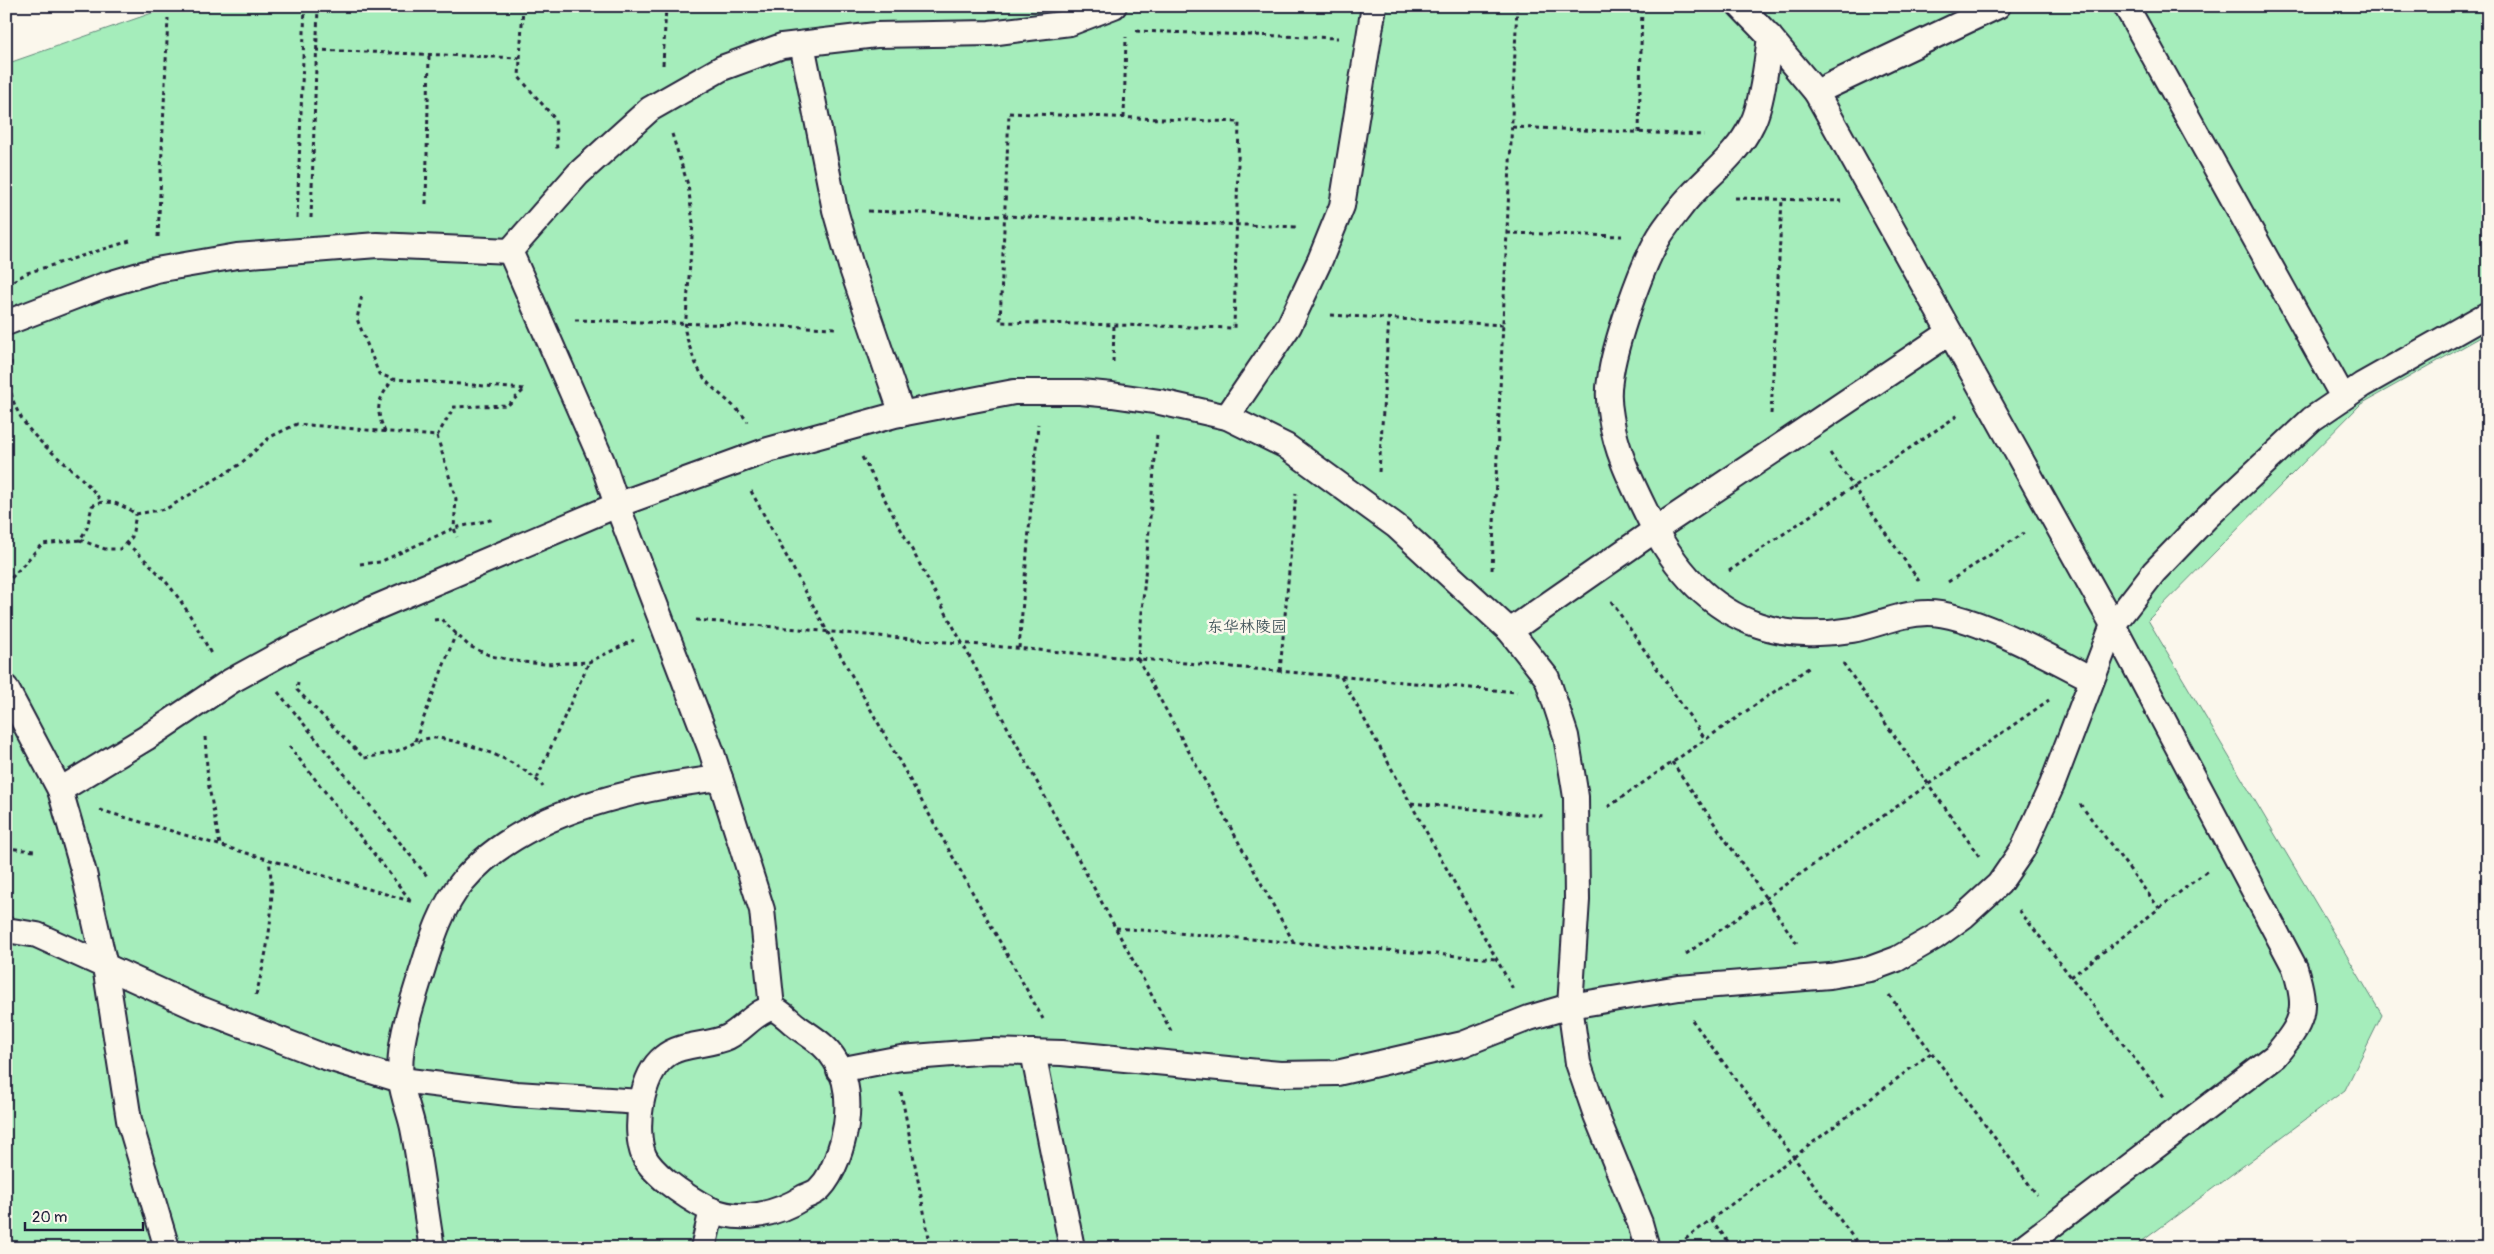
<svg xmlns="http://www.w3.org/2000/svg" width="2494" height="1254" font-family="Pangolin,'LXGW WenKai TC',sans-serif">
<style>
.green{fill:#a5edbb;stroke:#64887b}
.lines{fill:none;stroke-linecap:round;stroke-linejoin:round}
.service-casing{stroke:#22223b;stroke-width:28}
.path{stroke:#22223b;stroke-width:3;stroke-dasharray:4 4;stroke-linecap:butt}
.service{stroke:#fbf7ec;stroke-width:24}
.labels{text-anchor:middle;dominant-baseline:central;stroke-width:5;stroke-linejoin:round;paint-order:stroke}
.park-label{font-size:16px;fill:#43555b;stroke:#fbf7ec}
</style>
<rect width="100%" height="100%" fill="#fbf7ec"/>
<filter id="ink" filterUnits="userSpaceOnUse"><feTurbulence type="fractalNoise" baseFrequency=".02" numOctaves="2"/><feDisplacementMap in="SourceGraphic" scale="10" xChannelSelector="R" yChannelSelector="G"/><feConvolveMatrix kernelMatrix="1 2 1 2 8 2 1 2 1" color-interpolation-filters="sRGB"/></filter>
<g filter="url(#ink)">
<polygon class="green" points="172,6 2485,6 2488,11 2488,333 2361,404 2148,620 2382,1015 2345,1090 2133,1248 6,1248 6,64"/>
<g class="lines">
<defs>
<g id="service">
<polyline points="1740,6 1770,37 1816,92 1998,6"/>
<polyline points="2126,6 2343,397"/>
<path d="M 1770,37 C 1767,59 1762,106 1752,124 C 1737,156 1706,177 1684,203 C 1676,214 1666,225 1659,237 C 1641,267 1614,345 1610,380 C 1608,391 1609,406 1611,417 C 1616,452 1632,483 1647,514 C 1671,564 1705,607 1758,625 C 1786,635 1823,635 1852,630 C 1878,625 1901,613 1928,613 C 1971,613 2053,659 2092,679"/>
<polyline points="802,44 835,210 851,266 902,414"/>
<path d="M 1816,92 L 2113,625 L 2295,968 C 2308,1012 2304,1021 2275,1056 L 2022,1248"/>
<polyline points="510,251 602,461 617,505 711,750 762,910 772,1008"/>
<polyline points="510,251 578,174 650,109 722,68 782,46 876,35 990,33 1070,23 1114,6"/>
<polyline points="6,323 102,286 156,270 237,256 377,245 510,251"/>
<polyline points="1227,417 1289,326 1320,260 1342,206 1374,6"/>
<polyline points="1510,631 1655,530 1949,333"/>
<polyline points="6,688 60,790 84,873 105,966 129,1120 167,1248"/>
<polyline points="60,790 146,738 231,681 291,648 370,610 617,505 768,450 895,415 1014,392 1080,392 1112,395 1160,402 1227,417 1286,446 1396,526 1510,631 1547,678 1566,736 1576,797 1577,900 1570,1006 1578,1063 1596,1115 1640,1223 1647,1248"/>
<polyline points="6,930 37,935 193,1006 322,1056 401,1080 516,1094 641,1102"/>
<path d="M 772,1008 C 783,1012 789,1021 799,1028 C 813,1038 826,1045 835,1060 C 848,1079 849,1103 846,1125 C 843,1144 834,1174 820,1188 C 817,1192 809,1195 804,1197 C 777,1214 742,1223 711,1210 C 695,1202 680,1192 666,1181 C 659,1175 648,1165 644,1156 C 633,1130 641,1075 664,1057 C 680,1043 709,1046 728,1037 C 744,1029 754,1012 772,1008 Z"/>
<polyline points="1033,1052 1072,1248"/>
<polyline points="839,1070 901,1058 990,1051 1062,1053 1280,1074 1337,1073 1463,1044 1529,1018 1570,1006 1679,988 1830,976 1870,969 1897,959 1935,937 1964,916 1999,884 2023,849 2052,785 2113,625 2154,572 2207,517 2312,419 2362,385 2488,314"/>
<path d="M 432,1248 C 425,1208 421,1168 413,1128 C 410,1113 403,1097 401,1081 C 397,1045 411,1007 421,974 C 431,942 441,907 463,881 C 521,812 635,788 720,778"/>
<polyline points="703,1248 712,1210"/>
</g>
</defs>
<use href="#service" class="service-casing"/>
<g class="path">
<polyline points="523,6 519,77 555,119 557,150"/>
<polyline points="1136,31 1338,38"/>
<polyline points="316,50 520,58"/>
<polyline points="663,65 666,6"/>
<polygon points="1009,113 1239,122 1234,328 1000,322"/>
<polyline points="1124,118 1126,37"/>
<polyline points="1512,127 1704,135"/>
<polyline points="1639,133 1642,6"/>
<path d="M 672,134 L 688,185 L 693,223 L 685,331 C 690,349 696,370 709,384 C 722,397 737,407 748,422"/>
<polyline points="1735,198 1841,201"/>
<polyline points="426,204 429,55"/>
<polyline points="868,211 1299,227"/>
<polyline points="297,218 305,6"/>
<polyline points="311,218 318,6"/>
<polyline points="1507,233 1622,236"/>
<polyline points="158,237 168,18"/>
<polyline points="6,245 11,89"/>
<polyline points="6,285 27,273 133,240"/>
<polyline points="1331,315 1503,325"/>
<polyline points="575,320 838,328"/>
<path d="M 11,361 C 11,373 9,389 13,400 C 28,445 75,463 101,501"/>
<polyline points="1113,362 1114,325"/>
<polyline points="1771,414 1782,200"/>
<path d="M 385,432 C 374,406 378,401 393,379"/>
<polyline points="1157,435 1138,659 1294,943"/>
<polyline points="437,436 456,499 454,528 457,537"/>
<polyline points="1830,453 1919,581"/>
<polyline points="862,457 1171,1031"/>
<polyline points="1379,472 1389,318"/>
<polyline points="751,491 827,631 1043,1019"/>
<polyline points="80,540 105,549 120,549 132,537 136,514"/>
<path d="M 126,543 C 168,578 187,606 211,654"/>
<polyline points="360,564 380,562 454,528 495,519"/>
<polyline points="1492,570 1517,6"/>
<polyline points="1729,571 1960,414"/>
<polyline points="1948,582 2024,533"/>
<path d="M 6,584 L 42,544 L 80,540 L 87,528 L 92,506 C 108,497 122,505 136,514 L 166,509 L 239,465 L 270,437 L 297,424 L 437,436 L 454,407 L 508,405 L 525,389 L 393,379 L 379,374 L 357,319 L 362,295"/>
<polyline points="1611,601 1705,739"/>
<polyline points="434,620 441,619 469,646 491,656 522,662 545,664 589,662 634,640"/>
<polyline points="696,620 1517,692"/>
<polyline points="1019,648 1038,424"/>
<polyline points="1843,663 1979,856"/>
<polyline points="1280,671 1296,493"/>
<polyline points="1341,677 1513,989"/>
<path d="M 298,682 L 297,690 L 364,758 C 375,756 387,754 397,751 C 411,745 422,737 437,738 C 466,741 526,763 543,787"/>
<polyline points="278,692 427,876"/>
<polyline points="205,737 208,782 220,845"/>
<polyline points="415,741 456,633"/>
<polyline points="289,746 411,901"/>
<polyline points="1672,762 1798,945"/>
<polyline points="537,778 589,662"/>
<polyline points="1411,803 1544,816"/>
<polyline points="2080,804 2159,908"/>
<polyline points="1608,807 1810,667"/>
<polyline points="100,810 413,902"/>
<polyline points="6,848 34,851"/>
<polyline points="2019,910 2165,1098"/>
<polyline points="1116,928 1496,959"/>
<polyline points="1686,954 2049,700"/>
<polyline points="2071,977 2207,871"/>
<path d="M 256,995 C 268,948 276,909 269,860"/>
<polyline points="1889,995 2037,1195"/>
<polyline points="1692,1020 1861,1248"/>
<polyline points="901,1092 931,1248"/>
<polyline points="1711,1219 1733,1248"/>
<polyline points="1679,1244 1931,1053"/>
</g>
<use href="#service" class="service"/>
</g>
</g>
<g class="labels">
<g class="park-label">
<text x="1247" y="627">东华林陵园</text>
</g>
</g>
<rect width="2494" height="1254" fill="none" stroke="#fbf7ec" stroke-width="25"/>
<rect x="12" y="12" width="2469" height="1229" fill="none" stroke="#22223b" stroke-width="2" filter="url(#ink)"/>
<path d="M25 1222v8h118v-8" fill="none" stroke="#22223b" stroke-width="2.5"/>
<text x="32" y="1222" font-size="15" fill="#22223b" stroke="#fbf7ec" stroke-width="4" paint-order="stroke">20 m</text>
</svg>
